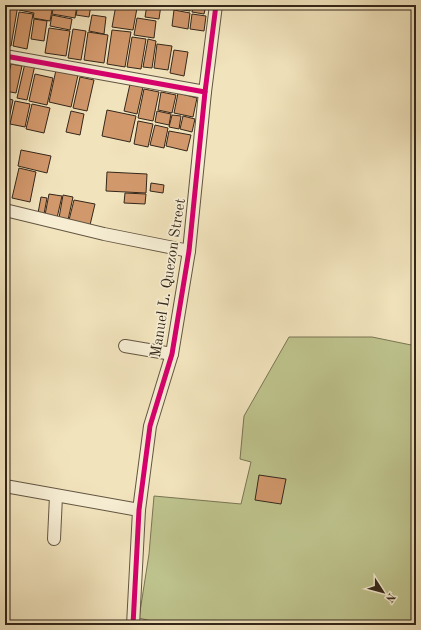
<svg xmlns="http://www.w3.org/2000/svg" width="421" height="630" font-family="'Old Standard TT',serif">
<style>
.green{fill:#bec38d;stroke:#797554}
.building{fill:#d1986c;stroke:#34271a}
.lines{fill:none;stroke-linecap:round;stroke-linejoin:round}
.minor-casing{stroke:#635642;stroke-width:14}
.minor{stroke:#f6edd3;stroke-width:12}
.cycleway-casing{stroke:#f6edd3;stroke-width:8}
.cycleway{stroke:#d6006c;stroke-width:5}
.labels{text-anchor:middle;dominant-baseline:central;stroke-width:3.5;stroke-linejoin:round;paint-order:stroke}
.street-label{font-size:15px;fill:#34271a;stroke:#f6edd3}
</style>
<rect width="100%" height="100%" fill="#f1e3bc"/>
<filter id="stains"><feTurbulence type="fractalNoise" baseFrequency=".005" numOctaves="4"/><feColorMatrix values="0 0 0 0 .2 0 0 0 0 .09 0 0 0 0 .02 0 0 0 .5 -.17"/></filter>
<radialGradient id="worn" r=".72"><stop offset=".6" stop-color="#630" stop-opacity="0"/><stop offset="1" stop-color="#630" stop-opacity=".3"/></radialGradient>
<polygon class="green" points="289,337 372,337 416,346 416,625 167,625 139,618 149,554 154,496 241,504 251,462 240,459 244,416"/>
<g class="building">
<polygon points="5,5 18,5 11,46 5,45"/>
<polygon points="20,5 53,5 50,21 33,18 34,13 19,10"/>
<polygon points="54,5 77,5 75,18 52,14"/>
<polygon points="78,5 91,5 89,17 76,15"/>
<polygon points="116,5 137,8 133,30 112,27"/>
<polygon points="130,5 145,5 144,8 130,6"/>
<polygon points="147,5 161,5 159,19 145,17"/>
<polygon points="163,5 191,5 190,11 163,7"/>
<polygon points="193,5 206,5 204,14 192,12"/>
<polygon points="174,10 190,13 188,29 172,26"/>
<polygon points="19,12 33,14 27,49 13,46"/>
<polygon points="192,14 206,16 204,31 190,29"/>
<polygon points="52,15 72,19 70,30 50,26"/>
<polygon points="92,15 106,17 104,34 89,31"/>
<polygon points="137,18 156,21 154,38 134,35"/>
<polygon points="34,19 47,21 44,41 31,39"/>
<polygon points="49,28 70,31 66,56 45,53"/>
<polygon points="73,29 86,31 81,60 68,58"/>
<polygon points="112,30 131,32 125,67 107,64"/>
<polygon points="88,32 108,35 104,63 84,60"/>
<polygon points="132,37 146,39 141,69 127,67"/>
<polygon points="148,39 156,41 152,68 143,67"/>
<polygon points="157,44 172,46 168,70 154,68"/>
<polygon points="174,50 188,52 184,76 170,73"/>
<polygon points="25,63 35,65 27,100 17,98"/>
<polygon points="11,64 22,66 16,93 5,91"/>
<polygon points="5,66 9,67 5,85"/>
<polygon points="56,70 78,75 71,107 49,102"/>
<polygon points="35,74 53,78 47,105 29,101"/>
<polygon points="80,77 94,80 87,111 73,108"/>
<polygon points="130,84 143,87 137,114 124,111"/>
<polygon points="144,89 159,92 153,121 138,118"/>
<polygon points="161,92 176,95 172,113 158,110"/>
<polygon points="178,93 197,98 193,117 174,113"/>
<polygon points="5,98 13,100 8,123 5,122"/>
<polygon points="15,101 30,104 25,127 10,124"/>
<polygon points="32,104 50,108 44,133 26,129"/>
<polygon points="107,110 136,116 130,142 102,136"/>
<polygon points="71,111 84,114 80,135 66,132"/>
<polygon points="157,111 171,114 169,125 155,122"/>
<polygon points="172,115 181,116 179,129 169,127"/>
<polygon points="183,116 195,119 192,132 180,129"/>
<polygon points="138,121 153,124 148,147 134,144"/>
<polygon points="155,125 168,128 164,148 150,145"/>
<polygon points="169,131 191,135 187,151 166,146"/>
<polygon points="21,150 51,156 47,173 18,166"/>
<polygon points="19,168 36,172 30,202 12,198"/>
<polygon points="107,172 147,174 146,193 106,191"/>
<polygon points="151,183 164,185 163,193 150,191"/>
<polygon points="125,193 146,194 145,204 124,203"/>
<polygon points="49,194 62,196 57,218 45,215"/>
<polygon points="63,195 73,197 68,220 59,218"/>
<polygon points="41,197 47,198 44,214 38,213"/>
<polygon points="74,200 95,204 90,225 69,220"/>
<polygon points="259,475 286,479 281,504 255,500"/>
</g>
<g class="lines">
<defs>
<g id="minor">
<polyline points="5,56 205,92"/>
<polyline points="5,210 104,234 189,251"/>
<polyline points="125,346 172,354"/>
<polyline points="5,486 139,510"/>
<polyline points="54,539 56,496"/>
<polyline points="133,625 139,510 150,426 172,354 189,251 205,92 216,5"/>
</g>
</defs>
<use href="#minor" class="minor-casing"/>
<use href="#minor" class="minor"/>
<defs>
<g id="cycleway">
<polyline points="5,56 205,92"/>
<polyline points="133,625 139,510 150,426 172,354 189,251 205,92 216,5"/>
</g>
</defs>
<use href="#cycleway" class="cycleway-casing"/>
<use href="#cycleway" class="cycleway"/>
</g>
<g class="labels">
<g class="street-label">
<text transform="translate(169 278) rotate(-81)">Manuel L. Quezon Street</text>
</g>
</g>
<rect width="421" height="630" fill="none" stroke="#f1e3bc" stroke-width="20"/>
<rect x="6" y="6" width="409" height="618" fill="none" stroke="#34271a" stroke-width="2"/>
<rect x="10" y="10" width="401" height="610" fill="none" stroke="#34271a"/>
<g transform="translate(383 592) rotate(126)" stroke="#f6edd3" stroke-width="3" paint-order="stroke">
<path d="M0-3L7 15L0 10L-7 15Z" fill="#34271a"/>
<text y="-6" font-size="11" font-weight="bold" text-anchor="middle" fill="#34271a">N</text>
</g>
<rect width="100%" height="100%" filter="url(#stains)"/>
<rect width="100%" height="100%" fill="url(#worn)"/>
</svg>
